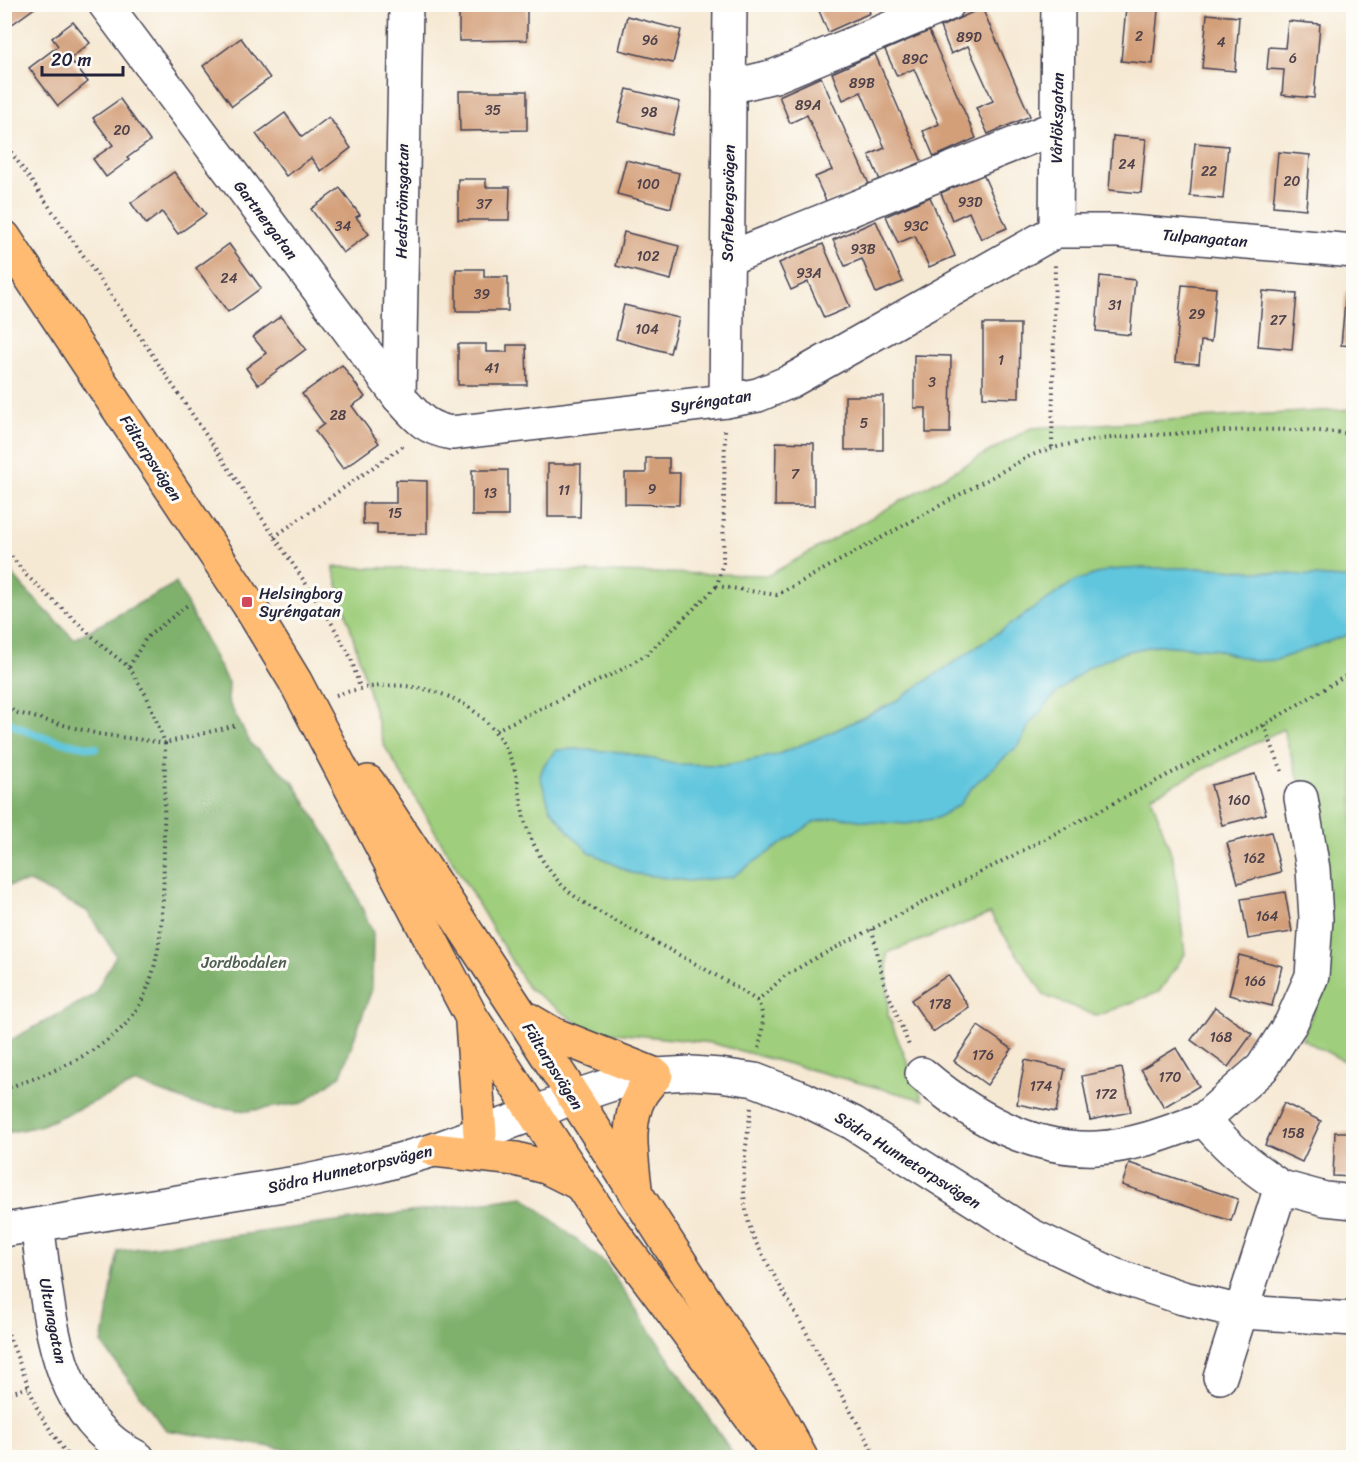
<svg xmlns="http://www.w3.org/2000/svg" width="1358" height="1462" font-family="Sriracha,sans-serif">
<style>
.green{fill:#9fce7c;stroke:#60785c;stroke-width:1.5}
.forest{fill:#7fb16c;stroke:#506a54;stroke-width:1.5}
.water{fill:#60c6dd;stroke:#41748c;stroke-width:1.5}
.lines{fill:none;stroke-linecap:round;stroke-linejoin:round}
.stream{stroke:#60c6dd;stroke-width:8}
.building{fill:#d39f79}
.minor-casing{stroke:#424052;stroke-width:36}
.major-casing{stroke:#424052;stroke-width:36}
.path{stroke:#424052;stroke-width:4;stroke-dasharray:1.5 4.5;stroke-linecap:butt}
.minor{stroke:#fff;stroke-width:33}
.major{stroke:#ffbb71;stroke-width:33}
.poi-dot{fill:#d1495b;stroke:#fdfcf7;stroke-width:2}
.labels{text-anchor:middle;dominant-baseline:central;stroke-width:6;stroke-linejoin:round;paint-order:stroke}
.number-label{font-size:14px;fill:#4e414a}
.street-label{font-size:16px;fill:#22223b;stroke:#fdfcf7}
.poi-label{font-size:16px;fill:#22223b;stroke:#fdfcf7;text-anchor:start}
.park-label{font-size:16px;fill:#4e5e52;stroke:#fdfcf7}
</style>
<rect width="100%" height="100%" fill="#fdfcf7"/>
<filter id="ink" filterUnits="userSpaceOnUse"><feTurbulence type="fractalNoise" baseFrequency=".0167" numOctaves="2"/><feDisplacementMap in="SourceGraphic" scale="12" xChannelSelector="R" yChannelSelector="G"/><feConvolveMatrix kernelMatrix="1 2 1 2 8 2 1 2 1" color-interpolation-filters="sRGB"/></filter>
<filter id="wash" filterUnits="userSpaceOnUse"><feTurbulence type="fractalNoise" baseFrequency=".008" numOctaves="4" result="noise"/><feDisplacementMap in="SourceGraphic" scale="24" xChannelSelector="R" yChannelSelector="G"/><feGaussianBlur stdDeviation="1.35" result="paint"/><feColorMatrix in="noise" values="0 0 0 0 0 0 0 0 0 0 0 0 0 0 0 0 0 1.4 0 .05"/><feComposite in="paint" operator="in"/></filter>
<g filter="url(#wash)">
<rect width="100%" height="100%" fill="#f6e9d4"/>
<polygon class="green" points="1353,409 1353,1066 1302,1039 1315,1006 1316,835 1283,729 1151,796 1174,862 1185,954 1159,992 1097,1016 1045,996 990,914 887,953 888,1015 923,1100 711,1043 587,1030 527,987 384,745 333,567 769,575 1031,428"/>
<g class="forest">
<polygon points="4,564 24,588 74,639 176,583 229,685 228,701 251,744 293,782 338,854 373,933 372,989 341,1075 303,1103 247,1111 195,1104 136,1083 40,1126 5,1133 5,1043 94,995 116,955 87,911 29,882 5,886"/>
<polygon points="524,1197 606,1264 735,1457 334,1457 166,1430 102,1344 118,1251"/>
</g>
<polygon class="water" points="1143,568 1211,568 1353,579 1353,633 1276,660 1253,661 1214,649 1157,645 1121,653 1089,667 1056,694 1030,724 1020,744 973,786 959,805 937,818 907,824 872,822 838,817 814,822 732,877 688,881 631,873 588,851 569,832 550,808 540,776 544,765 557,750 575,749 621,752 675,764 726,765 776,755 830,733 893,703 1075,581 1109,570"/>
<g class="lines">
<path class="stream" d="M 4,720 C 35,737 62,743 96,748"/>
</g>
<g id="blocks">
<g class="building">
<polygon points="4,4 40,4 4,30"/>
<polygon points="459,4 487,4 487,7 527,7 527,40 459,41"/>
<polygon points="819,4 867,4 870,13 828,32 817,6"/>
<polygon points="1126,7 1158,10 1153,64 1121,61"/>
<polygon points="982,8 1030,116 988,134 976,108 993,101 968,46 951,54 940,27"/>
<polygon points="1207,14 1239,17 1235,71 1202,68"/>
<polygon points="627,16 681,30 673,63 619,50"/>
<polygon points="1288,21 1320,24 1314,98 1282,95 1284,70 1267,69 1269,47 1285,48"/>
<polygon points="73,22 90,43 70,59 88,82 58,106 29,68 58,46 52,38"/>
<polygon points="929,31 976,138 934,157 923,131 939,124 926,96 914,69 897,76 885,50"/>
<polygon points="241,38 270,78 232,106 203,66"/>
<polygon points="875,54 922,162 880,180 869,155 885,148 861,92 843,100 832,73"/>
<polygon points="821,77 869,184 827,203 815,177 832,170 819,142 807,115 790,123 779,96"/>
<polygon points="627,89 680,102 672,135 618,122"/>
<polygon points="459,91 527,91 527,130 460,131"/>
<polygon points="120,99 150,141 127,158 129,160 106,177 93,159 113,145 93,118"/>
<polygon points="285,113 302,137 329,117 351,148 321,171 311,158 286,176 256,134"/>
<polygon points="1113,136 1146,139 1141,193 1109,190"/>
<polygon points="1195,143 1228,146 1223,199 1190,196"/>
<polygon points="1278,152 1310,155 1306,209 1273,206"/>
<polygon points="626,160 679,173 671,208 617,194"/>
<polygon points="174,172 206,214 178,234 162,212 146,224 131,203"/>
<polygon points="983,174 1007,228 981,239 969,212 952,220 941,193"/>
<polygon points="458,179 486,179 486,187 510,187 509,220 458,220"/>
<polygon points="340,188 360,215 356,217 369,234 343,253 311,209"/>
<polygon points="930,197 955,256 929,267 915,236 898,243 886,216"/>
<polygon points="876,221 903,282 876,293 862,259 845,266 833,240"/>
<polygon points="624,232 679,246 671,280 616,266"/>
<polygon points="229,244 261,288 228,312 196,268"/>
<polygon points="823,244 850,307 824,318 808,282 791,290 779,263"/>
<polygon points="456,269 484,269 484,277 508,277 508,311 456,311"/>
<polygon points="1100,276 1135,280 1130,335 1096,331"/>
<polygon points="1182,285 1216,288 1211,342 1201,341 1199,364 1175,362"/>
<polygon points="1263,291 1297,294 1292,349 1258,346"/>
<polygon points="1346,291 1354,292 1354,346 1341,345"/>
<polygon points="624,305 679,318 670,353 616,339"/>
<polygon points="281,316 306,349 258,385 246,368 266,353 253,337"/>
<polygon points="983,324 1020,324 1019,398 983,397"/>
<polygon points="458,344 486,344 486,352 507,352 507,345 526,345 527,385 458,385"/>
<polygon points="914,355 951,356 950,433 926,433 926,408 914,408"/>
<polygon points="342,365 365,397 352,406 379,443 343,469 315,431 324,424 302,394"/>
<rect x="845" y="396" width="38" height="54"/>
<polygon points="776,442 814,443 814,506 775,506"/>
<polygon points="646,458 669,458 669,473 680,473 679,505 625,504 625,473 646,473"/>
<polygon points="548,464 581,464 580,517 548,517"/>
<rect x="472" y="470" width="36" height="46"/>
<polygon points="396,480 427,481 427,534 377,534 377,524 363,524 363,503 396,503"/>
<polygon points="1255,774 1266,814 1222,825 1211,785"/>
<polygon points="1271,832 1281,872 1238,883 1227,843"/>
<polygon points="1285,892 1292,932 1248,939 1241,899"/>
<polygon points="1239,955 1282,966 1272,1006 1229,995"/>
<polygon points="948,975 969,1007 933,1032 911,1000"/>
<polygon points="1215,1007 1252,1034 1228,1067 1191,1040"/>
<polygon points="978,1026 1012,1049 987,1085 954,1061"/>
<polygon points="1176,1048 1199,1086 1164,1107 1141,1069"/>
<polygon points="1025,1060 1065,1069 1056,1112 1017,1104"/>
<polygon points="1122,1068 1131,1112 1090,1120 1082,1076"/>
<polygon points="1284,1103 1321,1121 1302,1162 1265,1145"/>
<polygon points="1335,1132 1354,1132 1354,1177 1333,1176"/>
<polygon points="1129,1163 1238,1199 1231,1221 1122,1185"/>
</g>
</g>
</g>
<g filter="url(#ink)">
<use href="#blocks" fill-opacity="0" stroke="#424052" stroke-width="1.5"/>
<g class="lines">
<defs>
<g id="minor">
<path d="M 105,4 L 399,397 C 417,417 424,428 452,433 L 726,401 L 758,395 L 789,382 L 1056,231 L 1118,231 L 1354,251"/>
<polyline points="729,87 775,76 948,4"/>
<polyline points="1056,231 1058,4"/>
<polyline points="727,259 1057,127"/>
<polyline points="399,397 406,4"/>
<polyline points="726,401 730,4"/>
<path d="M 922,1074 C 971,1116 1030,1151 1097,1148 C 1134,1146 1169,1132 1204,1119"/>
<path d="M 1281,1187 C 1252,1168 1226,1147 1204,1119 L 1262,1068 L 1291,1023 L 1312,976 L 1316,919 L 1313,869 L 1301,798"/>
<path d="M 37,1225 C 50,1310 50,1414 138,1458"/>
<polyline points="4,1230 302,1182 378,1166 434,1150 533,1114 573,1097 625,1080 656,1075 691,1073 720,1075 755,1080 804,1099 853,1123 1030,1235 1114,1275 1183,1298 1242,1312 1354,1319"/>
<polyline points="1220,1377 1281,1187 1325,1199 1354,1202"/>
</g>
<g id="major">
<polyline points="4,237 247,602 295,681 472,1018 602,1217 781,1458"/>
<polyline points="368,782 521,1015 772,1405 801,1458"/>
<path d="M 524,1017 L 553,1034 L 656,1075 C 651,1081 645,1088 641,1094 C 625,1122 632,1158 635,1188"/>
<polyline points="472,1023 480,1134"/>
<polyline points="434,1150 516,1159 546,1167 580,1184"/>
</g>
</defs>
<use href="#minor" class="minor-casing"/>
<use href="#major" class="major-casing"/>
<g class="path">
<polyline points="4,142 139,335 327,615 351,658 360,688"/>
<path d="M 725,430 L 723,562 L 717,586 L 777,595 L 1030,456 C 1074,438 1123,437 1170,434 C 1231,430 1292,427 1354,434"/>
<polyline points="1052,447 1055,264"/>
<polyline points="274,537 406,444"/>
<polyline points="4,547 27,576 107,650 129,667 147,697 165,743 98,734 18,713 4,706"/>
<polyline points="129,667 146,638 190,603"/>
<path d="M 336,695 C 374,684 403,681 442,694 C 481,708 507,738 517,778 C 520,791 521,805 524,818 C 531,844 546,870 565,888 C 582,904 603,914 623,925 C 656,943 690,960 722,979 C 734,986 746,993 757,1001 C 767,1016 761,1034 759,1050"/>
<polyline points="1264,725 1283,774"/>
<polyline points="496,730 619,671 647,654 717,586"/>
<polyline points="872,929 884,983 910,1048"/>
<polyline points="757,1001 785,976 812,960 1264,725 1354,671"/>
<path d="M 4,1089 C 43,1076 82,1061 114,1035 C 167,993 163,904 164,843 C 164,810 165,776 165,743 L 237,725"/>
<path d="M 751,1108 C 745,1156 736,1198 756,1243 L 877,1458"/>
<polyline points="4,1323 38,1411 69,1458"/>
<polyline points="4,1394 28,1388"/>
</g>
<use href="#minor" class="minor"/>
<use href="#major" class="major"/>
</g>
</g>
<rect class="poi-dot" x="241" y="596" width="12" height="12" rx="3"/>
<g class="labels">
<g class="number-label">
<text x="1139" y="36">2</text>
<text x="969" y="37">89D</text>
<text x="650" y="40">96</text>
<text x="1221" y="42">4</text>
<text x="1293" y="58">6</text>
<text x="915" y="59">89C</text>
<text x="862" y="83">89B</text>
<text x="808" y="105">89A</text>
<text x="493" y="110">35</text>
<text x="649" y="112">98</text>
<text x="122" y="130">20</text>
<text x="1127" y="164">24</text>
<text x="1209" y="171">22</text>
<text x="1292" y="181">20</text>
<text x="648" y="184">100</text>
<text x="970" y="202">93D</text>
<text x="484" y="204">37</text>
<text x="343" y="226">34</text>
<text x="916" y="226">93C</text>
<text x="863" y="249">93B</text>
<text x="648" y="256">102</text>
<text x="809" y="273">93A</text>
<text x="229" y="278">24</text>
<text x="482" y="294">39</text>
<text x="1115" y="305">31</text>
<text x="1197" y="314">29</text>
<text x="1278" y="320">27</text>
<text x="647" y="329">104</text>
<text x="1001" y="360">1</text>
<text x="492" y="368">41</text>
<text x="932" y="382">3</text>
<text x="338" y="415">28</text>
<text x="864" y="423">5</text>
<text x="795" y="474">7</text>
<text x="652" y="489">9</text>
<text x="564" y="490">11</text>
<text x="490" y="493">13</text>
<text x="395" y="513">15</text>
<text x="1239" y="800">160</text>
<text x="1254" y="858">162</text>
<text x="1267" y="916">164</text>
<text x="1255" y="981">166</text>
<text x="940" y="1004">178</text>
<text x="1221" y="1037">168</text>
<text x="983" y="1055">176</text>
<text x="1170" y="1077">170</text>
<text x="1041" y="1086">174</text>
<text x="1106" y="1094">172</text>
<text x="1293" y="1133">158</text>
</g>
<g class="street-label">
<text transform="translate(1057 118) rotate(-89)">Vårlöksgatan</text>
<text transform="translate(402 201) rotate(-89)">Hedströmsgatan</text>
<text transform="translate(728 203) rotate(-89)">Sofiebergsvägen</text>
<text transform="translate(266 220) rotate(53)">Gartnergatan</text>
<text transform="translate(1205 238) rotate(5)">Tulpangatan</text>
<text transform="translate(711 401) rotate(-8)">Syréngatan</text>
<text transform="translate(151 458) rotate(57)">Fältarpsvägen</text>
<text transform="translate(553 1066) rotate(58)">Fältarpsvägen</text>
<text transform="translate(908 1160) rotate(32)">Södra Hunnetorpsvägen</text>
<text transform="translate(350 1169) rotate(-13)">Södra Hunnetorpsvägen</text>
<text transform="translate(53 1321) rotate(79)">Ultunagatan</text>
</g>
<g class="poi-label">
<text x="259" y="593">Helsingborg<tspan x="259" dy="18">Syréngatan</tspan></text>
</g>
<g class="park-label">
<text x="244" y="962">Jordbodalen</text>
</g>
</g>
<rect width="1358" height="1462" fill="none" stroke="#fdfcf7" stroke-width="24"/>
<path d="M42 66v9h81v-9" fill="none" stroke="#22223b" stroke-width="3"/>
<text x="51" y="66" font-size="18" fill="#22223b" stroke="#fdfcf7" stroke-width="4.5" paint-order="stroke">20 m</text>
</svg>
